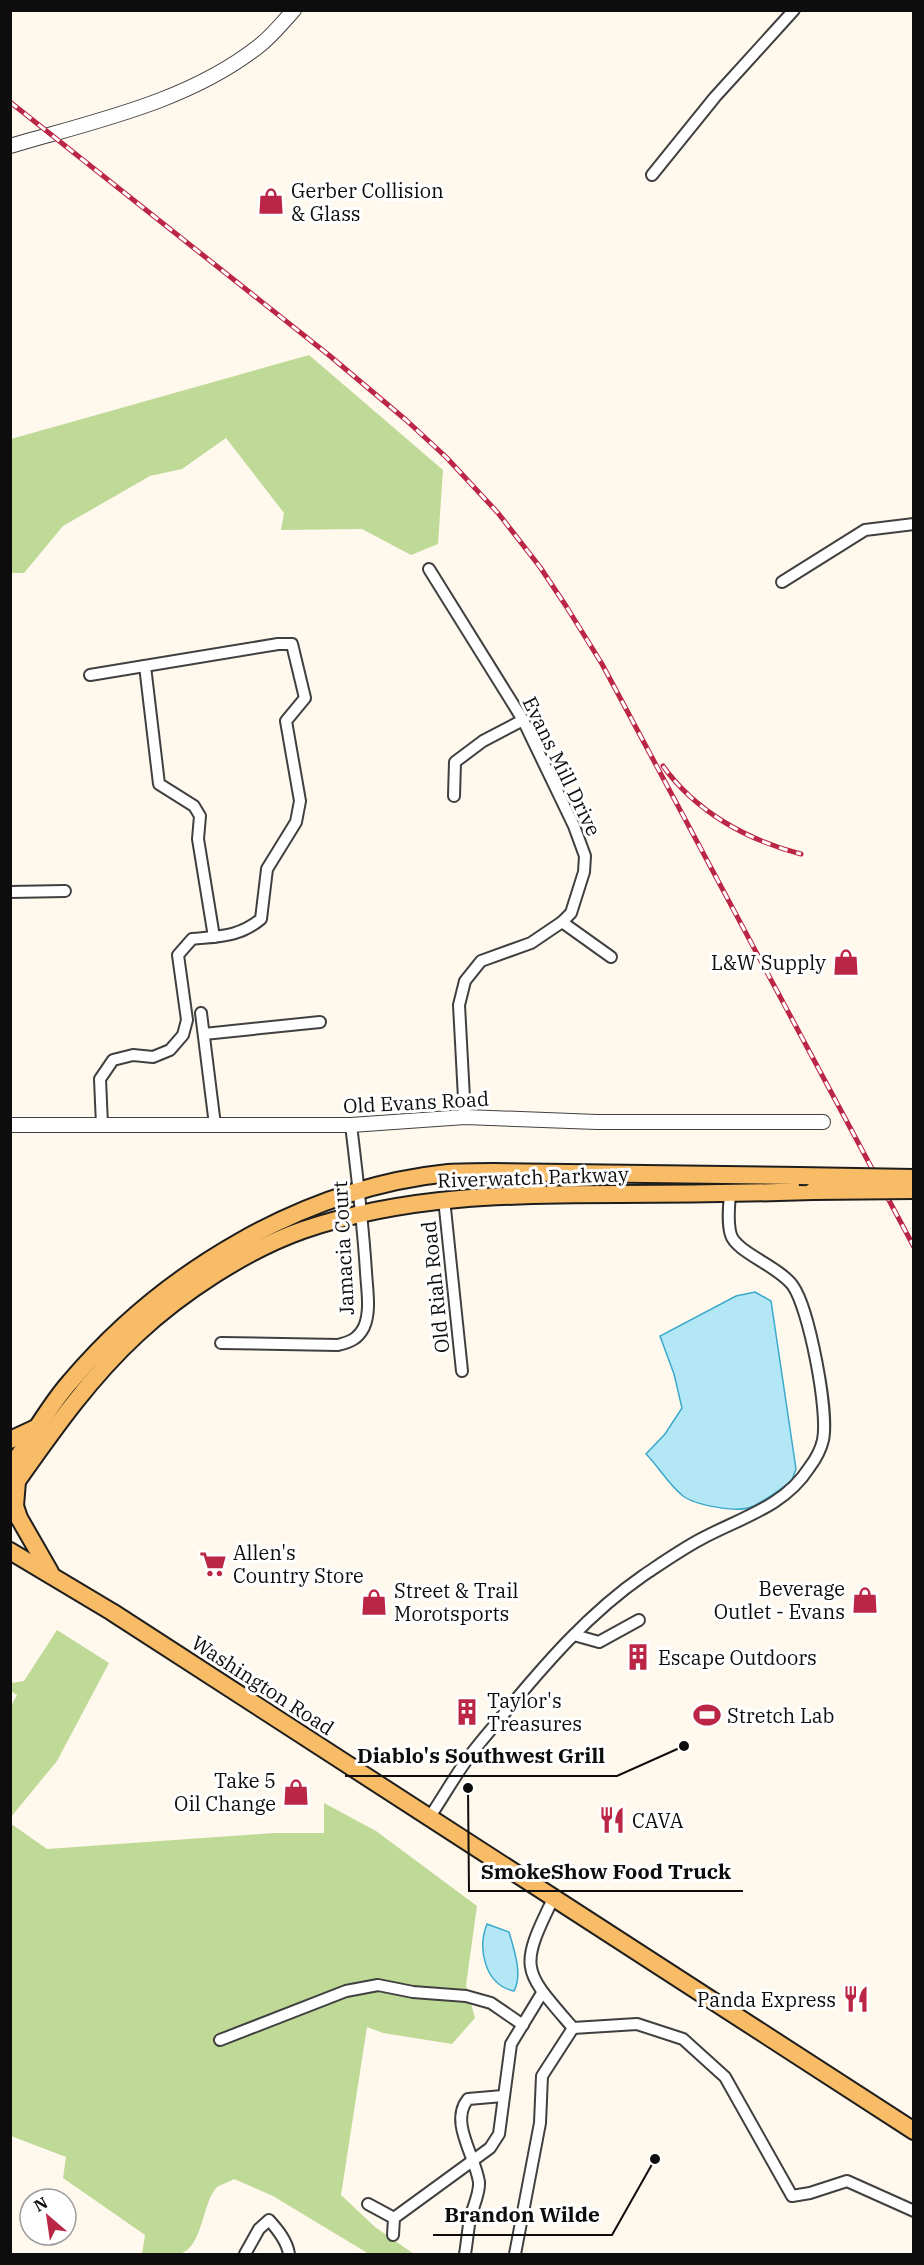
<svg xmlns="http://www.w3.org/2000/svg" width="924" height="2265" font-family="'IBM Plex Serif',serif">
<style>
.forest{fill:#bfd997}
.water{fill:#b3e7f5;stroke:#3aa9cc;stroke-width:1.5}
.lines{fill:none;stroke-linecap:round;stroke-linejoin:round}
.minor-casing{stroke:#404040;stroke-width:14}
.tertiary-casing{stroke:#404040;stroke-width:16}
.primary-casing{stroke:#1e1e1e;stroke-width:20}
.minor{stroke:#fff;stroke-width:10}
.tertiary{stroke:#fff;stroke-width:14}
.primary{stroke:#f7bc65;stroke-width:16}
.rail-casing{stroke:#bc2646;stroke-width:5}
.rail{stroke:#fff;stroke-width:3;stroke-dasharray:9;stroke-linecap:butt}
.primary-bridge-casing{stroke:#1e1e1e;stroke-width:20;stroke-linecap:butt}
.primary-bridge{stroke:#f7bc65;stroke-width:16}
.labels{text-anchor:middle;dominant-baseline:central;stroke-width:6;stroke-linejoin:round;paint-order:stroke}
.poi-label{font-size:20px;fill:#0d0d0d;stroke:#fff;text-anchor:start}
.street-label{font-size:20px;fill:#0d0d0d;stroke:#fff}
.leader{fill:none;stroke:#0d0d0d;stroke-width:2}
.callout-dot{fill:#0d0d0d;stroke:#fff;stroke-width:2}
.callout-label{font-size:21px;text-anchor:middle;font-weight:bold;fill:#0d0d0d;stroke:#fff;stroke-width:6;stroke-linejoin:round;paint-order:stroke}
</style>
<rect width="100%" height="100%" fill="#fff8ed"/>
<g class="forest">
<polygon points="309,355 443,470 438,544 411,555 362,529 281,530 284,513 226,438 182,469 150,476 63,526 24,573 11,573 11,439"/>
<polygon points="57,1630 109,1663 57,1761 11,1817 11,1706 17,1695 11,1691 11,1683 24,1681"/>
<path d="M 324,1803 L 376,1831 L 477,1906 L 466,1985 L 475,2018 L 452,2044 L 383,2033 L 367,2027 L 341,2195 L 375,2227 L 414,2254 L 369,2254 L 273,2196 L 234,2179 C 230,2182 221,2184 217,2187 C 202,2202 203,2249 179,2254 C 168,2257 154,2254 142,2254 L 145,2235 L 63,2178 L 66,2157 L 11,2136 L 10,1823 L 47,1849 L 275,1833 L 324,1833 Z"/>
</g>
<g class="water">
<path d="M 755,1292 L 771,1301 L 796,1469 L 792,1480 L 787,1485 C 776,1492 763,1502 751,1507 C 737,1513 695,1505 683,1496 C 668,1484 659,1467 646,1454 L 665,1434 L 682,1408 L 674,1374 L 660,1336 L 736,1296 Z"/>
<path d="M 487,1924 L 509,1932 C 514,1949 523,1975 514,1991 C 485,1985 477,1949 487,1924 Z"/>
</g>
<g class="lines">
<defs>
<g id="minor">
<polyline points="652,175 715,97 794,10"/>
<polyline points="429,569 523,720 574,826 585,856 584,872 571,913 562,922 531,943 481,961 465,981 459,1005 465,1117"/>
<polyline points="782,582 865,530 914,524"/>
<polyline points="145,666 159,784 194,806 200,816 198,839 214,937"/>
<path d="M 90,675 L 278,644 L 292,644 L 305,698 L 286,721 L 300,801 L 296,822 L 267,869 L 261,919 C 239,937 220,936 192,939 L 178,955 L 187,1020 L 183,1035 L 170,1050 L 153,1057 L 133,1055 L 113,1060 L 100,1079 L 102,1125"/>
<polyline points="454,796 455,762 483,741 523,720"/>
<polyline points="10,892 65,891"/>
<polyline points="562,922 611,957"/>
<polyline points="201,1013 215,1125"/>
<polyline points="204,1034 320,1022"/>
<polyline points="444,1199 462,1371"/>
<path d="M 221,1343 L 338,1345 C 350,1342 358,1339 364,1327 C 371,1311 367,1290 366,1272 C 363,1223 357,1174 351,1125"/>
<polyline points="574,1635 599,1642 639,1620"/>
<path d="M 429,1818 C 442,1799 453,1779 466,1761 C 477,1745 491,1730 503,1715 C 545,1664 589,1613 644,1575 C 662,1563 682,1549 701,1539 C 740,1518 784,1507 809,1468 C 815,1460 821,1449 823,1440 C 829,1412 809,1309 793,1286 C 780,1267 736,1252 731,1235 C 727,1223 729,1206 730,1194"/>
<path d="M 553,1899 C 518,1970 523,1970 573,2028"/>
<polyline points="573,2028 637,2024 683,2039 725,2077 792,2196 810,2193 847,2181 914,2211"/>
<polyline points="220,2040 346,1991 378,1985 413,1992 466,1996 491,2003 523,2025"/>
<polyline points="368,2204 394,2218 490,2148 499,2134 511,2044 542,1993"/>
<polyline points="393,2235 394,2218"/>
<path d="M 245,2254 L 259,2229 L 269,2220 C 278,2230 287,2241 289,2254"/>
<path d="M 465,2254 C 467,2242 468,2230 470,2218 C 473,2207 480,2193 479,2182 C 475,2155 449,2122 468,2099 L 503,2096"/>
<polyline points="515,2254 540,2123 542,2076 573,2028"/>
</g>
<g id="tertiary">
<path d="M 10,146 C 95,121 188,102 259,46 C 272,36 283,22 294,10"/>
<polyline points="10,1125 351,1125 465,1117 597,1122 823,1122"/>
</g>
<g id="primary">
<polyline points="10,1440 38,1427"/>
<path d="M 10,1468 C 31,1440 47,1408 70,1382 C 163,1272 303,1188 448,1173 C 463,1172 479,1172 494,1172 L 799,1176"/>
<polyline points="17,1481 15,1506 19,1518 50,1572"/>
<path d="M 10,1491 C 49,1436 87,1380 137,1334 C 181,1293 246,1250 303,1230 C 406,1195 513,1194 620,1194 C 685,1194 749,1193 813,1191"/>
<polyline points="10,1551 112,1612 914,2131"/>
</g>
</defs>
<use href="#minor" class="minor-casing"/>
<use href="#tertiary" class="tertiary-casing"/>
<use href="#primary" class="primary-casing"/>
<use href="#minor" class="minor"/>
<use href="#tertiary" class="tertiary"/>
<use href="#primary" class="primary"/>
<defs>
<g id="rail">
<polyline points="10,102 330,356 406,420 446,457 498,513 540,567 566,606 602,664 914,1247"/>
<path d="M 663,766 C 696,812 747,840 801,854"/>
</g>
</defs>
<use href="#rail" class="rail-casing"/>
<use href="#rail" class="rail"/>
<defs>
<g id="primary-bridge">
<polyline points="799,1176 914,1178"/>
<polyline points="813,1191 914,1190"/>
</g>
</defs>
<use href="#primary-bridge" class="primary-bridge-casing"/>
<use href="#primary-bridge" class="primary-bridge"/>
</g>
<defs>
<symbol id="shop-bare" viewBox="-9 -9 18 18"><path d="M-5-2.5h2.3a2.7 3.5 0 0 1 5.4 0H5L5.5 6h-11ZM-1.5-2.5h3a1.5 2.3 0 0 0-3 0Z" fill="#bc2646" stroke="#fff" stroke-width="2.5" paint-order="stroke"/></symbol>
<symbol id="supermarket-bare" viewBox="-9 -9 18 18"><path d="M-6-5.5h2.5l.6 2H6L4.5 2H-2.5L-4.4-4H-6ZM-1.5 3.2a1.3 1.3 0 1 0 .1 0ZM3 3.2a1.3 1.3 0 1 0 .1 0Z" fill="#bc2646" stroke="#fff" stroke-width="2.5" paint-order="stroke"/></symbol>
<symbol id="building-bare" viewBox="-9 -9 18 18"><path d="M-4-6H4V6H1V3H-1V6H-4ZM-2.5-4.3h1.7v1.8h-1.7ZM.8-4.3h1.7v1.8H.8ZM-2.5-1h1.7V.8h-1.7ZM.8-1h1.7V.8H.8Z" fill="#bc2646" stroke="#fff" stroke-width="2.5" paint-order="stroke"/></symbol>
<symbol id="stadium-bare" viewBox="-9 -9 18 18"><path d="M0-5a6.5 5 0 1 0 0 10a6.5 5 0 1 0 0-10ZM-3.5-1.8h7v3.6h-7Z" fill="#bc2646" stroke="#fff" stroke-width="2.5" paint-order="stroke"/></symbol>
<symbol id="restaurant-bare" viewBox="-9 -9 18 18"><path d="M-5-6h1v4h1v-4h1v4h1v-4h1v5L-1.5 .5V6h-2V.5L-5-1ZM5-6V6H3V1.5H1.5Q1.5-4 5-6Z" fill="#bc2646" stroke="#fff" stroke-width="2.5" paint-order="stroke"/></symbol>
</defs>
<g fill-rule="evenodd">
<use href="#shop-bare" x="252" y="182" width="38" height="38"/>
<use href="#shop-bare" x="827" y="943" width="38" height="38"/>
<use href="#supermarket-bare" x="194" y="1545" width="38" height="38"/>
<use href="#shop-bare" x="846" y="1581" width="38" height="38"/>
<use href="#shop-bare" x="355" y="1583" width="38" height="38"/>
<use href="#building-bare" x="619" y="1638" width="38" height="38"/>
<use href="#building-bare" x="448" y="1693" width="38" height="38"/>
<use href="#stadium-bare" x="688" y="1696" width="38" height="38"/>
<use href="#shop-bare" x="277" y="1773" width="38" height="38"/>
<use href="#restaurant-bare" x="593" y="1801" width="38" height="38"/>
<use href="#restaurant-bare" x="837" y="1980" width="38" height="38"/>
</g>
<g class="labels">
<g class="poi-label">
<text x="291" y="190">Gerber Collision<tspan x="291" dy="23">&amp; Glass</tspan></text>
<text x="826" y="962" text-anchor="end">L&amp;W Supply</text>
<text x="233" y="1552">Allen's<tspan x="233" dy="23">Country Store</tspan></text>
<text x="845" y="1588" text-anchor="end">Beverage<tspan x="845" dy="23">Outlet - Evans</tspan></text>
<text x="394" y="1590">Street &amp; Trail<tspan x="394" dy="23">Morotsports</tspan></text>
<text x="658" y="1657">Escape Outdoors</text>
<text x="487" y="1700">Taylor's<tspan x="487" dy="23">Treasures</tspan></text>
<text x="727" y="1715">Stretch Lab</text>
<text x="276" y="1780" text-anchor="end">Take 5<tspan x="276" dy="23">Oil Change</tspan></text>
<text x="632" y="1820">CAVA</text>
<text x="836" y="1999" text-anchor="end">Panda Express</text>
</g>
<g class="street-label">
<text transform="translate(562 766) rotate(64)">Evans Mill Drive</text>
<text transform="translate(416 1102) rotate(-3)">Old Evans Road</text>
<text transform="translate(533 1177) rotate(-2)">Riverwatch Parkway</text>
<text transform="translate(343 1248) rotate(-93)">Jamacia Court</text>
<text transform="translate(435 1287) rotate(-96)">Old Riah Road</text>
<text transform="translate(263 1685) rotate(33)">Washington Road</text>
</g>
</g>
<path class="leader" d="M684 1746L617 1776H345M468 1788L469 1891H743M655 2159L612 2235H433"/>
<g class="callout-dot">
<circle cx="684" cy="1746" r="6"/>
<circle cx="468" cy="1788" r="6"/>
<circle cx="655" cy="2159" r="6"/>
</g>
<g class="callout-label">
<text x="481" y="1763">Diablo's Southwest Grill</text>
<text x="606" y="1879">SmokeShow Food Truck</text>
<text x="522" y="2222">Brandon Wilde</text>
</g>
<rect width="924" height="2265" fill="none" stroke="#0d0d0d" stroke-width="24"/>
<g transform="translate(48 2217) rotate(331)"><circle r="28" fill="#ffffff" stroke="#9e9e9e" stroke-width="1.5"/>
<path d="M0-4.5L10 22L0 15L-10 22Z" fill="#bc2646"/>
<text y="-9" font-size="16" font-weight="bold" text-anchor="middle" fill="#0d0d0d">N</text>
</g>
</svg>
